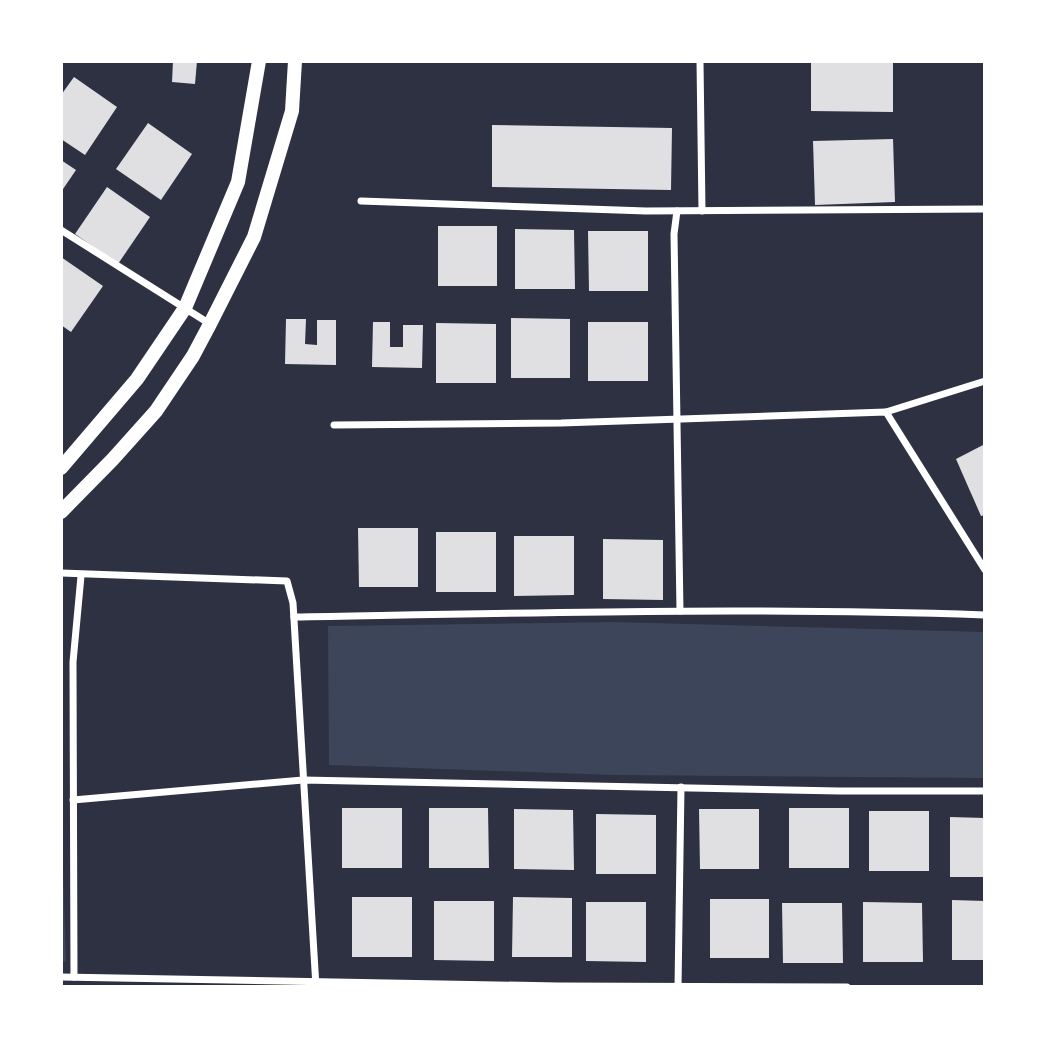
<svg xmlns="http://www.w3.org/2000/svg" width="1046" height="1048" font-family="'DM Sans',sans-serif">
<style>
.green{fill:#3c4559}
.building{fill:#e0e0e3}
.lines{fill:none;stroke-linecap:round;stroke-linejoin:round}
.minor{stroke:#fff;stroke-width:7}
.secondary{stroke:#fff;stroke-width:14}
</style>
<rect width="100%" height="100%" fill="#2d3142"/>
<g class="green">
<polygon points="613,622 985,632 985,778 612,775 329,765 328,626"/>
<polygon points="61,808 66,962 61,961"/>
</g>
<g class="building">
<polygon points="173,61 197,61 195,84 172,82"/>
<polygon points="811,61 893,61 893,112 811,111"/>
<polygon points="74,77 117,107 85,155 61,139 61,95"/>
<polygon points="148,123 192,154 161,200 116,169"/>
<polygon points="492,125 672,128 671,190 492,187"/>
<polygon points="893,139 895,202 815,205 813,141"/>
<polygon points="61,160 76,170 61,192"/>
<polygon points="107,187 150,217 118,264 75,234"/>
<rect x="438" y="226" width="59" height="60"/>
<polygon points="515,229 574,230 575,289 515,289"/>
<polygon points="588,231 648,231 648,291 589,291"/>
<polygon points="61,257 103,286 71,332 61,325"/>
<polygon points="511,318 570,319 570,378 511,378"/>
<polygon points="286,319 306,319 305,344 317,345 317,320 336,320 336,365 285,364"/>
<polygon points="373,322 390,322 390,347 403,347 403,325 423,325 422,368 372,367"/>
<rect x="588" y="322" width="60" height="59"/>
<polygon points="436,323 496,324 496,383 436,383"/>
<polygon points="985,444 985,515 981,516 956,459"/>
<polygon points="358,528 418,528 418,587 359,587"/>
<rect x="436" y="532" width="60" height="60"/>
<polygon points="514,536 574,536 574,595 514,596"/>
<polygon points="603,539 663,540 663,600 603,599"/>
<rect x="342" y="808" width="60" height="60"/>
<polygon points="429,808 488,808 489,868 429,868"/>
<rect x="789" y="808" width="60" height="60"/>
<polygon points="514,809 573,810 574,870 514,869"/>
<polygon points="699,809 759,809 759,869 700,869"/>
<rect x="869" y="811" width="60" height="60"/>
<polygon points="596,814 656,815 656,874 596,874"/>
<polygon points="950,817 985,818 985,877 950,877"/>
<rect x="352" y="897" width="60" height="60"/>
<polygon points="513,897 572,898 572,957 512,957"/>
<rect x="710" y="899" width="59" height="59"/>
<polygon points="952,900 985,901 985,960 952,960"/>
<polygon points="434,901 494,901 494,961 434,960"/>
<polygon points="586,902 646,902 646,962 586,961"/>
<polygon points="863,902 922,903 923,962 863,962"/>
<polygon points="782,903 842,903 843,963 783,963"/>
</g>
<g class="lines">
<g class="minor">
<polyline points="700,61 702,211"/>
<polyline points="361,201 646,211 985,209"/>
<polyline points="677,211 674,234 680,611"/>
<polyline points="61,230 210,324"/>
<polyline points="886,412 985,381"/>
<polyline points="334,425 561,423 886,412 985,570"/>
<polyline points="61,573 287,581 293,603 316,987"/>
<path d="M 294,617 C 524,613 754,607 985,615"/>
<polyline points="73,800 303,780 839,791 985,791"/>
<polyline points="61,977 558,986 847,987"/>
<polyline points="74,977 73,662 81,576"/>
<polyline points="678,987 681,787"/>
</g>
<g class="secondary">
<polyline points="61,468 137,379 185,308 238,182 259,61"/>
<polyline points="61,512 113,459 156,411 193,356 210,324 254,237 292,111 295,61"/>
</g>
</g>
<rect width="1046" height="1048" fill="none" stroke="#ffffff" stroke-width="126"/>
</svg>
